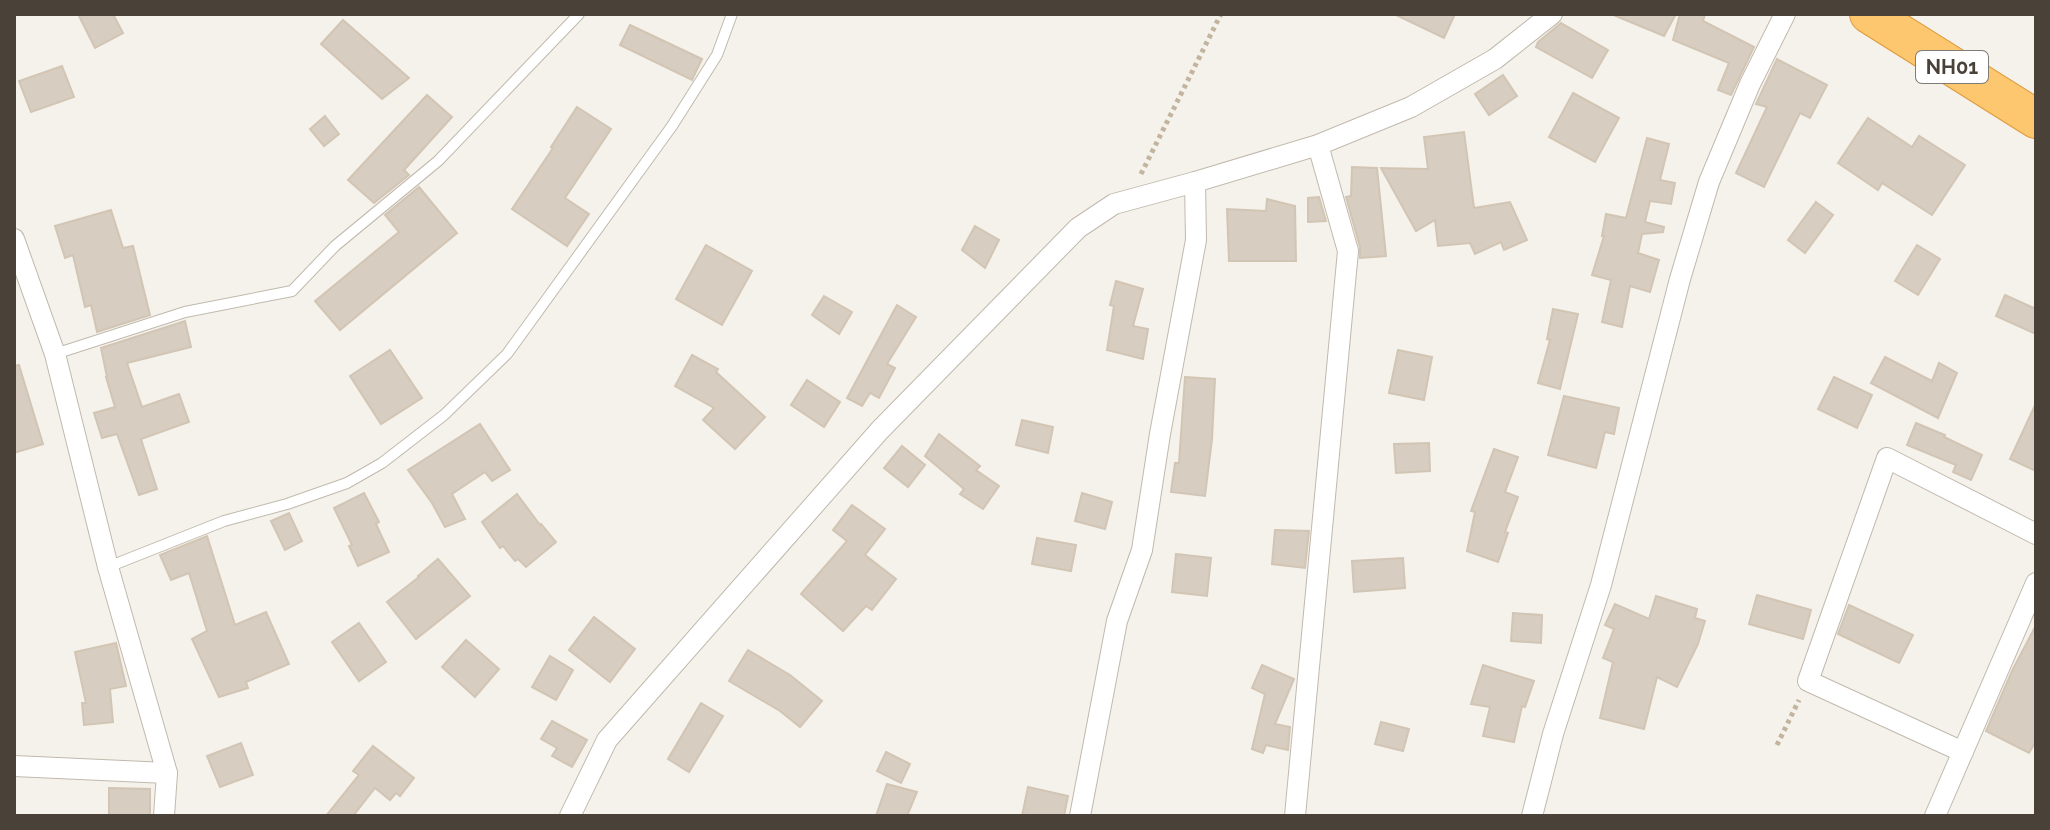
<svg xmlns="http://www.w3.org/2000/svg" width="2050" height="830" font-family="Raleway,sans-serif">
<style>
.building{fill:#d7cdc0;stroke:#d2c5b4;stroke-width:2}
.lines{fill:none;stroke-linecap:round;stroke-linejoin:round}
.lane-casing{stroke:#c1b9ad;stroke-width:12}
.street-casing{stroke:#c1b9ad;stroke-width:22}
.highway-casing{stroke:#de9b3d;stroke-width:40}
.path{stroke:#c3b49f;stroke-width:5;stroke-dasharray:4 4;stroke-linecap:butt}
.lane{stroke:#fff;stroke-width:10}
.street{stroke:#fff;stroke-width:20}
.highway{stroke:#fdc76f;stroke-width:38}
.labels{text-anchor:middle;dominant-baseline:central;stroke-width:6;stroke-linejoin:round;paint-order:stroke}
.shield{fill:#fff;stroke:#807b74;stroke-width:2}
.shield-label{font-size:20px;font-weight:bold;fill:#4a4239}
</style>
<rect width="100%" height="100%" fill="#f5f2eb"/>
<g class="building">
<polygon points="78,14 113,14 123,33 95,48"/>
<polygon points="1394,14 1455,14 1444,38"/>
<polygon points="1611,14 1676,14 1664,36"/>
<polygon points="1680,14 1705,14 1703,21 1754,47 1731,95 1718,90 1729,63 1673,40"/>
<polygon points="343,20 409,78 382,99 321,44"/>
<polygon points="1561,23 1608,50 1592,78 1536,47 1538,42"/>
<polygon points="630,25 702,59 692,80 620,45"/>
<polygon points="1777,59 1827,85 1810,118 1800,113 1764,187 1736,173 1767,107 1756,104"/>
<polygon points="62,66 74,97 31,112 19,81"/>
<polygon points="1503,75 1517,96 1489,115 1475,94"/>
<polygon points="1573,93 1619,118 1595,162 1549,137"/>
<polygon points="427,95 452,117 404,170 409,175 374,203 348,180"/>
<polygon points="577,107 611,129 565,198 589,214 567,246 512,209 553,148 551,147"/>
<polygon points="325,116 339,134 324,146 310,129"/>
<polygon points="1868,118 1912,147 1919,136 1965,165 1932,215 1882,183 1878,190 1838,163"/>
<polygon points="1464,132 1474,208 1510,202 1527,240 1504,250 1501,242 1475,254 1470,243 1438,246 1435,220 1416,231 1381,168 1428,169 1424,137"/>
<polygon points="1647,138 1669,144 1660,180 1675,183 1671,204 1650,201 1645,222 1664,227 1663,232 1642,234 1638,253 1659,260 1650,292 1630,286 1622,327 1602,322 1611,280 1592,275 1604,236 1602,236 1606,214 1626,218"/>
<polygon points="1352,167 1377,168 1386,256 1360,258 1360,247 1346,197 1351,196"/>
<polygon points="419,187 457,233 340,330 315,301 399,232 385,215"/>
<polygon points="1319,197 1326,221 1308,222 1308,198"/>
<polygon points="1267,199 1295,206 1296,261 1229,261 1227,209 1266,211"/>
<polygon points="1816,202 1833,215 1805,253 1788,240"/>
<polygon points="111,210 123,248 133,246 150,315 97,332 91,305 85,307 73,255 65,258 55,226"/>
<polygon points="975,226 999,240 985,268 962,250"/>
<polygon points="706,245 752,271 722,325 676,299"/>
<polygon points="1917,245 1940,259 1918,295 1895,281"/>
<polygon points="1116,281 1143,289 1133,326 1148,329 1143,359 1107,350 1114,306 1110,305"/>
<polygon points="2005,295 2036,309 2036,334 1996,316"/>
<polygon points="824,296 852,312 839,334 812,315"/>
<polygon points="897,305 916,317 887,364 895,368 879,398 870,393 862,406 847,398"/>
<polygon points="1553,309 1578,314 1560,389 1538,383 1550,340 1547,339"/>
<polygon points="185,321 191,347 127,363 142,407 179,394 189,422 141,439 157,489 139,495 117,434 102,438 94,413 115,407 106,377 107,377 101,348"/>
<polygon points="390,350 422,398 381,424 350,376"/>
<polygon points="1398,350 1432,357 1424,400 1389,393"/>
<polygon points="692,355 718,369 716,372 765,417 735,449 703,420 714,408 675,386"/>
<polygon points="1885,357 1932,381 1939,363 1957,373 1938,418 1871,383"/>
<polygon points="19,365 43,444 14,453 14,366"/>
<polygon points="1185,377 1215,379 1212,439 1205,496 1171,492 1175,463 1179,463"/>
<polygon points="1834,377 1872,395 1857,428 1818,409"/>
<polygon points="807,380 840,402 824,427 791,405"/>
<polygon points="1564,396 1619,408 1614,434 1605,432 1596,468 1548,455"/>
<polygon points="2036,403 2036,471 2010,459"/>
<polygon points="1022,420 1053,427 1048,453 1016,445"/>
<polygon points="1916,423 1945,435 1944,437 1982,455 1971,480 1953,472 1956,465 1907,445"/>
<polygon points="480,424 510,470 492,481 485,472 452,494 465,519 445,527 432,503 408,470"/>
<polygon points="939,434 980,466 976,470 999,486 983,509 960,494 964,489 925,456"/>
<polygon points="1429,443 1430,471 1396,473 1394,444"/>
<polygon points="902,446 925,465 908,487 884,468"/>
<polygon points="1494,449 1518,457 1505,492 1518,497 1505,532 1508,533 1498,562 1467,551 1475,512 1471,511"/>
<polygon points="364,493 379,522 376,524 389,552 358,566 349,546 352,545 334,508"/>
<polygon points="1082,493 1112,502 1105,529 1075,521"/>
<polygon points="517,494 540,525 541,524 556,542 526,567 518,559 515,561 503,546 500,548 482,522"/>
<polygon points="852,505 885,529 865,555 896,579 872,610 866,606 843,631 801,594 847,541 833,530"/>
<polygon points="289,513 302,541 285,550 271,521"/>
<polygon points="1275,530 1309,531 1305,568 1272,564"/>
<polygon points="207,536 235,625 266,612 289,664 246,682 248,688 219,697 192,639 207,631 189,573 171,580 160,555"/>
<polygon points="1037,538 1076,545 1071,571 1032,564"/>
<polygon points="1176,554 1211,558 1207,596 1172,592"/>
<polygon points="1403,558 1405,588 1354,592 1352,561"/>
<polygon points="438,559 470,596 416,639 387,602 419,577 418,576"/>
<polygon points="1757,595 1811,610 1803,639 1749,624"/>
<polygon points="1656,596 1697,609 1695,618 1705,621 1698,644 1677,687 1657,677 1644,729 1600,718 1613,662 1603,658 1614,629 1605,625 1615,604 1649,619"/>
<polygon points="1849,605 1913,635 1899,663 1838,634"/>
<polygon points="1513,613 1542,615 1541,643 1511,641"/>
<polygon points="594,617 635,649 610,682 569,650"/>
<polygon points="359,623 386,662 359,681 332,642"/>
<polygon points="2036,625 2036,741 2029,753 1986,731 2012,671"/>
<polygon points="466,640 499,669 475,697 442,667"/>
<polygon points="116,643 126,686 110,689 113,722 84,725 82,703 86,703 75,652"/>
<polygon points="748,650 790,675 822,701 800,727 780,711 729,681"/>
<polygon points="550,656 573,670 556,700 532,687"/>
<polygon points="1262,665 1294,679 1275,724 1290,727 1288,750 1266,745 1263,753 1252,749 1265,694 1252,688"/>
<polygon points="1483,665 1534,681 1525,707 1522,706 1514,742 1483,736 1490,707 1471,704"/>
<polygon points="701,703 723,716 689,772 668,759"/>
<polygon points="552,721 587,740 572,767 552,756 557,748 541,739"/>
<polygon points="1381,722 1409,729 1403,751 1375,744"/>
<polygon points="241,743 253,775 220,787 207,756"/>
<polygon points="373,746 414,778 400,796 396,793 390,800 375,788 353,816 326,816 359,775 353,771"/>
<polygon points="886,752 910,764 901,783 877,771"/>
<polygon points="887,784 917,792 907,816 876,816"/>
<polygon points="1028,787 1068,796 1064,816 1022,816"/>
<polygon points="109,788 150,789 150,816 109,816"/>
</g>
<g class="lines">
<defs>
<g id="lane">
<polyline points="55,354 185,312 292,291 335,246 438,161 579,14"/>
<polyline points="108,567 224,521 287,504 347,483 382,463 444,415 507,354 672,126 717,55 732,14"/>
</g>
<g id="street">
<polyline points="14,239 55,354 108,567 167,773 164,816"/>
<polyline points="1963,752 1808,681 1887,458 2036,534"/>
<polyline points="14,766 167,773"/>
<polyline points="570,816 607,740 880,430 1078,228 1114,204 1195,182 1318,145 1411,107 1495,59 1552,14"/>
<polyline points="1080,816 1117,621 1142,550 1160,434 1196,240 1195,182"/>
<polyline points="1295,816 1348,251 1318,145"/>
<polyline points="1532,816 1553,734 1601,585 1680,279 1709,182 1750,84 1785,14"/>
<polyline points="1935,816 2036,583"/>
</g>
<polyline id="highway" points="1869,14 2036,119"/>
</defs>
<use href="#lane" class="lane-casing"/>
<use href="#street" class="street-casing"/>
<use href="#highway" class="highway-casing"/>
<g class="path">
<polyline points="1141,174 1221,14"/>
<polyline points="1777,745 1799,700"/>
</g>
<use href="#lane" class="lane"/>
<use href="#street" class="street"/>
<use href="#highway" class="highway"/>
</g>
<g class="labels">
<rect class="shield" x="1916" y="51" width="72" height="32" rx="6"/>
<g class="shield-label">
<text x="1952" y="67">NH01</text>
</g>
</g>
<rect width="2050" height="830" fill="none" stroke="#4a4239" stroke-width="32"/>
</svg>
